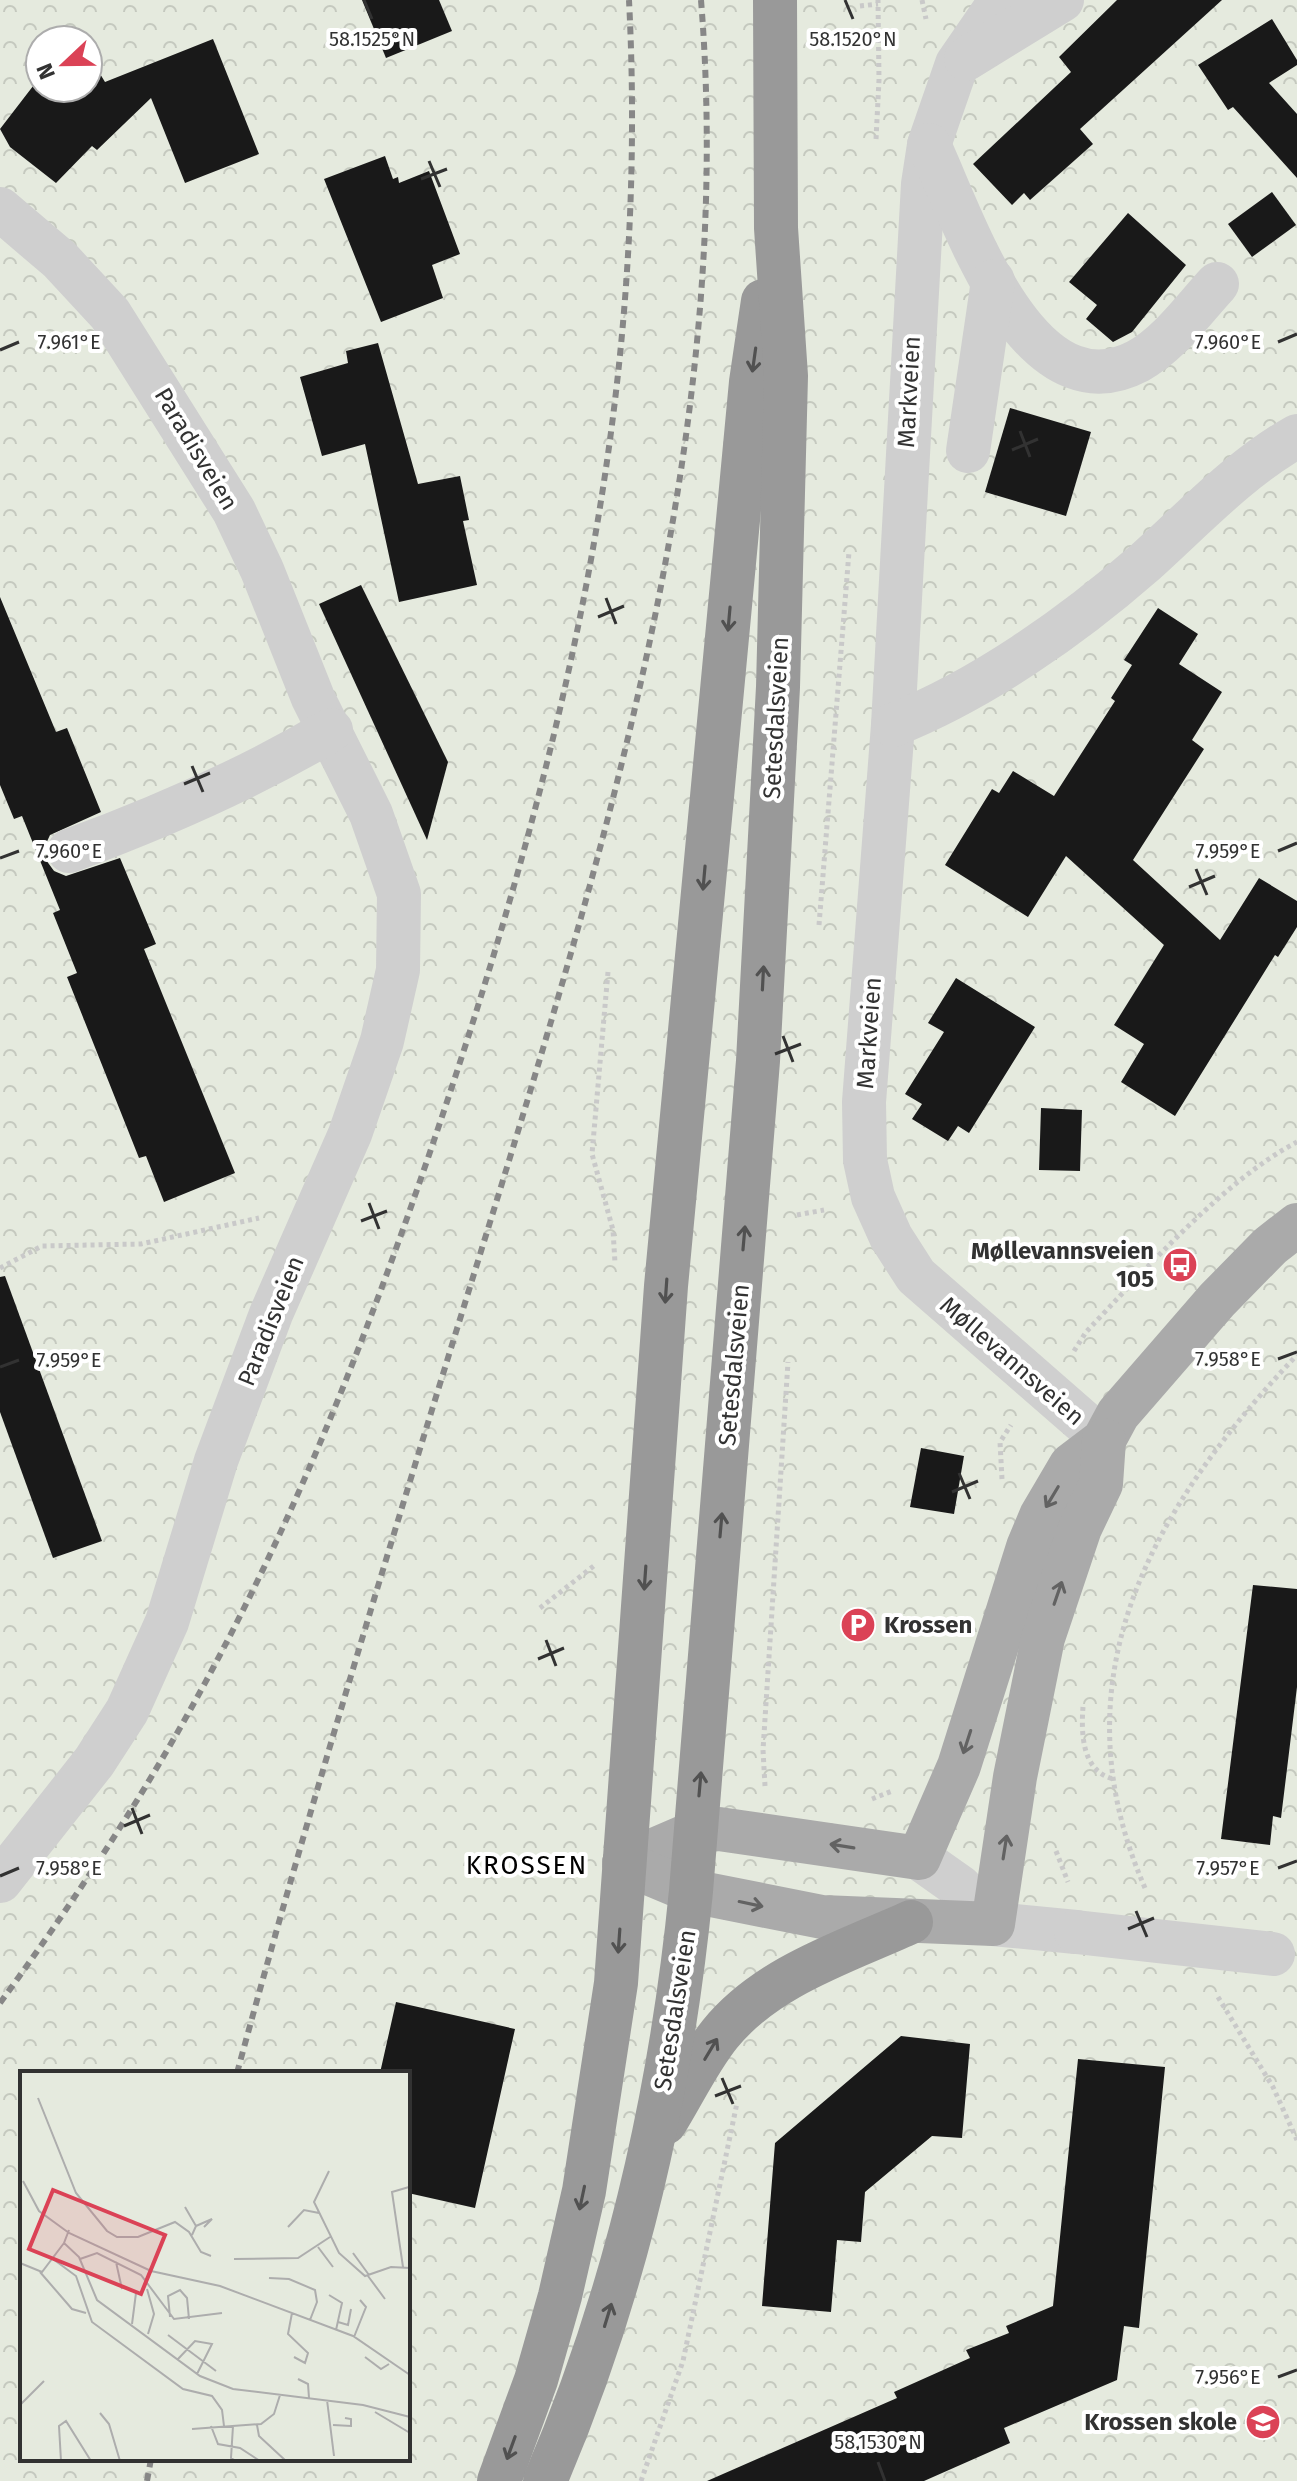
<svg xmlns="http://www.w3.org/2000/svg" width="1297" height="2481" font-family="'Fira Sans',sans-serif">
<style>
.park{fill:url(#park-crowns);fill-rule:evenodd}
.building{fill:#191919}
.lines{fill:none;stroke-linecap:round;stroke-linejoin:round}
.path{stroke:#c9c9c9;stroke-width:5;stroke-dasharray:4 4;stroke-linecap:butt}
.minor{stroke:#cfcfcf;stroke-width:44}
.major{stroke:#aaa;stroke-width:44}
.highway{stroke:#999;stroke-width:44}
.rail{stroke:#878787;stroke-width:6;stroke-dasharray:8 6;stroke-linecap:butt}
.minor-bridge{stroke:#cfcfcf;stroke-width:44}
.oneway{stroke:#515151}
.oneway2{stroke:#626262}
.ticks{fill:none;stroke:#323232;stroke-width:3}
.labels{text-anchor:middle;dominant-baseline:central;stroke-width:8;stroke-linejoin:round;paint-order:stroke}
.street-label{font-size:24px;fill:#323232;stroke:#fff}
.poi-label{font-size:24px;font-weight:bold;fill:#323232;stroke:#fff;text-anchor:end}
.neighbourhood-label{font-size:26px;letter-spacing:2px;fill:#000;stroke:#fff}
.inset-road{fill:none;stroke:#adadad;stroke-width:2}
.view{fill:#db4256;fill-opacity:0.15;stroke:#db4256;stroke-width:4}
.inset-edge{fill:none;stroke:#323232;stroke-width:4}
.ticks-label{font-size:20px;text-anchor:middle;fill:#323232;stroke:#fff;stroke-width:8;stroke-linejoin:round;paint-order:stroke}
</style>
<defs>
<pattern id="park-crowns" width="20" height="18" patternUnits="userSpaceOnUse" patternTransform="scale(2)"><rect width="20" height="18" fill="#e5eade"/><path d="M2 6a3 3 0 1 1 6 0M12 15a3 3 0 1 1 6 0" fill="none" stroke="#c5c9bf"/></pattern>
</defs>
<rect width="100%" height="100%" fill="#fff"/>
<path class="park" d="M 0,0 L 1297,0 L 1297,2481 L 0,2481 ZM 40,40 L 88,40 L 88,88 L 40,88 ZM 22,2073 L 408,2073 L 408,2459 L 22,2459 Z"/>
<g class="building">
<polygon points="362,0 439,0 452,31 386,58"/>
<polygon points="1117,0 1222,0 1080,129 1093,144 1030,200 1024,193 1012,205 973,164 1071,72 1059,57"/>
<polygon points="1272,19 1297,60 1297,65 1269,83 1297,114 1297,178 1233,107 1228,110 1198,65"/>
<polygon points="213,39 259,154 185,183 151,98 97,150 92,146 56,183 10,147 0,129 40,77 40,88 88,88 88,54 105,82"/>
<polygon points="385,156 393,179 398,177 399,183 429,171 460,254 432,265 443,298 381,322 324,179"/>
<polygon points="1272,192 1296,225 1252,257 1228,224"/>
<polygon points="1128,213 1186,265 1132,332 1113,342 1086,319 1097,305 1069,282"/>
<polygon points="378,343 418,484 460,476 469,520 463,521 477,585 399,602 365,444 322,456 300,377 348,363 346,351"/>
<polygon points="1010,408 1091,432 1066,516 985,492"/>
<polygon points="361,585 448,762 427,840 319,604"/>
<polygon points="0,597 56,732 67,728 101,812 50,835 44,848 46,860 54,871 66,876 120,858 156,944 144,949 235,1173 164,1202 146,1156 139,1158 67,977 77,973 53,913 60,910 22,816 14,819 0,785"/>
<polygon points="1158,608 1198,634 1179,664 1222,692 1192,740 1204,749 1133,860 1220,940 1259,878 1297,901 1297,927 1278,957 1275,955 1175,1116 1121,1082 1144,1044 1114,1025 1164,945 1066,856 1028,917 945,865 992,789 999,793 1013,771 1054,796 1115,701 1111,698 1132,665 1124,660"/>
<polygon points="956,978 1035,1027 969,1133 958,1126 948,1141 912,1119 922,1104 905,1094 944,1032 928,1023"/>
<polygon points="1041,1108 1082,1110 1080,1171 1039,1170"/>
<polygon points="5,1276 102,1541 53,1558 0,1412 0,1277"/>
<polygon points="921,1448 964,1456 954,1514 910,1507"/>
<polygon points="1253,1585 1297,1589 1297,1687 1281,1818 1273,1816 1270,1845 1221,1839"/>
<polygon points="396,2002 515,2029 475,2208 408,2193 408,2073 380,2073"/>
<polygon points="901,2036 970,2044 962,2138 932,2136 865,2192 861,2242 837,2240 831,2312 762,2306 775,2143"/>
<polygon points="1078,2059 1165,2067 1139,2328 1124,2326 1117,2380 1004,2428 1010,2443 924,2481 707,2481 897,2398 894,2392 970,2358 966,2350 1009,2333 1006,2326 1053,2306"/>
</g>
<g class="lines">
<g class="path">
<polyline points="922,0 926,19"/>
<polyline points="860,6 878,4"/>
<polyline points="876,139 879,80 878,0"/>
<polyline points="819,925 849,552"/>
<polyline points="608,972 592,1154 613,1230 615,1263"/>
<polyline points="797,1215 824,1210"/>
<polyline points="0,1268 42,1246 141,1244 259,1218"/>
<path d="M 1074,1351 L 1086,1332 C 1143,1272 1224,1180 1297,1142"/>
<polyline points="1002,1479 1000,1442 1011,1425"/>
<polyline points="540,1608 595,1565"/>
<path d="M 1083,1707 C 1081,1734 1082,1772 1114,1779"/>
<polyline points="765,1786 763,1750 788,1362"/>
<polyline points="872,1799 892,1791"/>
<polyline points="1056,1851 1068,1882"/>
<path d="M 1145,1888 C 1053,1678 1153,1507 1297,1355"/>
<polyline points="1218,1997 1273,2087 1297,2140"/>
<polyline points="641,2481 683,2361 737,2103"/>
</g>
<g class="minor">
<polyline points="1001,0 957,64 929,145 923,184 893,725 864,1102 865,1160 873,1197 891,1237 916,1276 1104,1440"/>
<polyline points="966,59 1062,0"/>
<path d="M 929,145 C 963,217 1027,420 1138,361 C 1169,344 1193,310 1217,284"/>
<polyline points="0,209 60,260 110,314 234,511 262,570 313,698 371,814 399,894 398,970 382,1041 350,1134 271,1314 216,1461 167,1622 127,1711 94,1762 0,1881"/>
<polyline points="968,451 993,281"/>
<path d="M 893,725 C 981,690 1071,627 1143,564 C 1192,520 1239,469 1297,436"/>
<path d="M 69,851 C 159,818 248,779 331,730"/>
<polyline points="919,1858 960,1887 993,1924 1076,1932"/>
</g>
<g class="major">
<polyline points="624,1863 696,1832 719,1829 919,1858 959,1766 1028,1547 1041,1516 1071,1465 1104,1440 1118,1414 1217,1300 1270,1246 1297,1225"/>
<polyline points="624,1863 691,1891 822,1917 993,1924 1015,1777 1043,1638 1080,1528 1101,1484 1104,1440"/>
</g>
<g class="highway">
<path d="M 665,2123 C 683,2094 699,2060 720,2034 C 767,1976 845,1952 911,1922"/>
<polyline points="499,2481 536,2380 560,2296 584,2191 616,1983 666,1286 751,382 763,301"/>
<path d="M 545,2481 C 626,2293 671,2095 691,1891 L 758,1061 L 778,687 L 786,376 L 776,228 L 775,0"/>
</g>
<g class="rail">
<path d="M 0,2003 C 78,1896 151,1785 213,1668 C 317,1474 395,1262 463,1053 C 576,703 648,370 629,0"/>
<path d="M 237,2073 C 315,1786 403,1503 491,1219 C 613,824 735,419 701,0"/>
<polyline points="147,2481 151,2459"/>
</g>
<polyline class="minor-bridge" points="1076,1932 1273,1954"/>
</g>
<defs><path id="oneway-shaft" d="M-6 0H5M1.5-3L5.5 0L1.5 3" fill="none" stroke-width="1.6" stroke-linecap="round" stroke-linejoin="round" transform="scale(2)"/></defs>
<g class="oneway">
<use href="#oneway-shaft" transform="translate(754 360) rotate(98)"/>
<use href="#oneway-shaft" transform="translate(729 619) rotate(95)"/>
<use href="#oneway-shaft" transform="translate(704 878) rotate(95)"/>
<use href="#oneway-shaft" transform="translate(763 978) rotate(-87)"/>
<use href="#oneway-shaft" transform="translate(744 1238) rotate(-85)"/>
<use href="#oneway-shaft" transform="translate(666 1291) rotate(94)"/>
<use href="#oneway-shaft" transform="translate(721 1525) rotate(-85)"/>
<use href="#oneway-shaft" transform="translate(645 1578) rotate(94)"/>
<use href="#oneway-shaft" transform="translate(700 1784) rotate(-85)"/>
<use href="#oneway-shaft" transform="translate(619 1941) rotate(94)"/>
<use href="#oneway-shaft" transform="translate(711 2049) rotate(-59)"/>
<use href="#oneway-shaft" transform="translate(582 2198) rotate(102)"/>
<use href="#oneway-shaft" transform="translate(608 2315) rotate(-73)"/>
<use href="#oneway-shaft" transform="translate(511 2448) rotate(110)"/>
</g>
<g class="oneway2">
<use href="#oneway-shaft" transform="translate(1052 1497) rotate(121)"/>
<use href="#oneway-shaft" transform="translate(1058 1593) rotate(-71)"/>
<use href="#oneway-shaft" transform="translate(967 1742) rotate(108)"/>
<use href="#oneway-shaft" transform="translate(842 1846) rotate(-171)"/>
<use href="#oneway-shaft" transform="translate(1005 1847) rotate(-81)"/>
<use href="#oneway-shaft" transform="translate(751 1904) rotate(12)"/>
</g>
<path class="ticks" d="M 364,0 L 372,19M 845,0 L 853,19M 429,161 L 440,187M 421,179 L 447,169M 1278,342 L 1297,334M 0,350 L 19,342M 1020,431 L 1030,457M 1012,450 L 1038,439M 606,598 L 616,624M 598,617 L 624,606M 192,766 L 203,792M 184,784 L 210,773M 1278,851 L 1297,843M 0,858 L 19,851M 1196,869 L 1207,895M 1189,887 L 1215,876M 783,1036 L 793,1062M 775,1054 L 801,1044M 369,1203 L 379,1229M 361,1221 L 387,1211M 1278,1359 L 1297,1352M 0,1367 L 19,1360M 959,1473 L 970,1499M 952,1492 L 978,1481M 546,1640 L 556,1666M 538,1659 L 564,1648M 132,1808 L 142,1834M 124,1826 L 150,1815M 1278,1868 L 1297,1861M 0,1876 L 19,1868M 1136,1911 L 1147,1937M 1128,1929 L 1154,1918M 722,2078 L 733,2104M 715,2096 L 741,2086M 1278,2377 L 1297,2370M 878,2462 L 885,2481"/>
<defs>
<symbol id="bus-disc" viewBox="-11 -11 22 22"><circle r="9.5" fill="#db4256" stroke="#fff"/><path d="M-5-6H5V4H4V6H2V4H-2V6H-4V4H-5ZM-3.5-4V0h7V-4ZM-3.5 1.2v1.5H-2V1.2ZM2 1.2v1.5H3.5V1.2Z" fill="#fff"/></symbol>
<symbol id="parking-disc" viewBox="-11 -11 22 22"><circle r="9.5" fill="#db4256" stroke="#fff"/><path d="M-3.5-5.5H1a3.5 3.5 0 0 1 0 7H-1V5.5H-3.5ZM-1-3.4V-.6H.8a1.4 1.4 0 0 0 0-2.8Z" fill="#fff"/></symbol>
<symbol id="school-disc" viewBox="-11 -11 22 22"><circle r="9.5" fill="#db4256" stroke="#fff"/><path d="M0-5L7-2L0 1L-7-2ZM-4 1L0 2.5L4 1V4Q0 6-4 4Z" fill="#fff"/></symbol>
</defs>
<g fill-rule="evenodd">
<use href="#bus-disc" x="1160" y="1245" width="40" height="40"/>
<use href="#parking-disc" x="838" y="1605" width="40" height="40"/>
<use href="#school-disc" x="1243" y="2402" width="40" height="40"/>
</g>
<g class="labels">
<g class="street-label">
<text transform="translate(909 392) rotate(-87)">Markveien</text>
<text transform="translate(196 449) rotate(59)">Paradisveien</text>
<text transform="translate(776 718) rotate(-87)">Setesdalsveien</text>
<text transform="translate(869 1033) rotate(-86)">Markveien</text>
<text transform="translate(271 1321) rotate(-68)">Paradisveien</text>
<text transform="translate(1012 1361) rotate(41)">Møllevannsveien</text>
<text transform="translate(734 1365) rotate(-85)">Setesdalsveien</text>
<text transform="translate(675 2010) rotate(-81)">Setesdalsveien</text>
</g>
<g class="poi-label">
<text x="1154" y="1251">Møllevannsveien<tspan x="1154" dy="28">105</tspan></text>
<text x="884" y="1625" text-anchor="start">Krossen</text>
<text x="1237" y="2422">Krossen skole</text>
</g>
<g class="neighbourhood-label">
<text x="527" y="1865">KROSSEN</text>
</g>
</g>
<g transform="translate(20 2071)">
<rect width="390" height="390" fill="#fff"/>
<path d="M 0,0 L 390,0 L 390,390 L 0,390 Z" fill="#e5eade"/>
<path class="inset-road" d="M 18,27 L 56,122 L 87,160 L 97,166 L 118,166 L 155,151 L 169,161 L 181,181 L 191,185M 309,100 L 294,131 L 319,182 L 345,205 L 371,196 L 390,197M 3,110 L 19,140 L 49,162 L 131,200 L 200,215 L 333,265 L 390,304M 165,136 L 176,155 L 172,164M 176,155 L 192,148 L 184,156M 268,156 L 284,139 L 299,142M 49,159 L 44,172 L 59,186 L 77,229 L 180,305 L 213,318 L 343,334 L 390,346M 298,176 L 313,196M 333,182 L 349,204M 33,188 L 56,205 L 72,251 L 163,318 L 192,325 L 202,339 L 204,355M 60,188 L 77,182 L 121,204 L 154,248 L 202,242M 214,188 L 278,187 L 310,166M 96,191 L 102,218M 0,192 L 22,201 L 44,172M 383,196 L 372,121 L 389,116M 20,201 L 52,238 L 66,242M 348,205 L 365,228M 249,207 L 269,208 L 295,219 L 297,231 L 290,249M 127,218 L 134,243 L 128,263M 309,224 L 322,232 L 316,259M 272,242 L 268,263 L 288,282 L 285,292 L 274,286M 150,246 L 148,225 L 160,219 L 167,227 L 169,248M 318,251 L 328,254 L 331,238M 112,253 L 116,222M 148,264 L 196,300M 334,266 L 346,236 L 340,229M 345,286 L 361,298 L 369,293M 158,288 L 175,270 L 192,273 L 177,303M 278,308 L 288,313 L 289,327M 307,329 L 314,385M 0,334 L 24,310M 355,341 L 390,362M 80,342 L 89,353 L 100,390M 237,354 L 239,365 L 266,390M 313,354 L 331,355 L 331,348 L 325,347M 191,355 L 198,373 L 220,377 L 240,390M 213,355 L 211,387 L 216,390M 172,358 L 241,353 L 254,343 L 260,324M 41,390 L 39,355 L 46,350 L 71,390"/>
<path class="view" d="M 33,119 L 145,164 L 121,223 L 9,178 Z"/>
<rect width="390" height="390" class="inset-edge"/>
</g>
<g class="ticks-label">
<text x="372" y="46">58.1525°N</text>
<text x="853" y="46">58.1520°N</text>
<text x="1228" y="349">7.960°E</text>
<text x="69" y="349">7.961°E</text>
<text x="1228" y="858">7.959°E</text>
<text x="69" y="858">7.960°E</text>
<text x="1228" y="1366">7.958°E</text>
<text x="69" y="1367">7.959°E</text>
<text x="1228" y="1875">7.957°E</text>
<text x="69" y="1875">7.958°E</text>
<text x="1228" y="2384">7.956°E</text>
<text x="878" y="2449">58.1530°N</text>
</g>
<g transform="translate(64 64) rotate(248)"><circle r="38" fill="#ffffff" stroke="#adadad" stroke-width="2"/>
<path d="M0-6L14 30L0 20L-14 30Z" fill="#db4256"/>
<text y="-12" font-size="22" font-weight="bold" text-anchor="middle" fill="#323232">N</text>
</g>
</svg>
